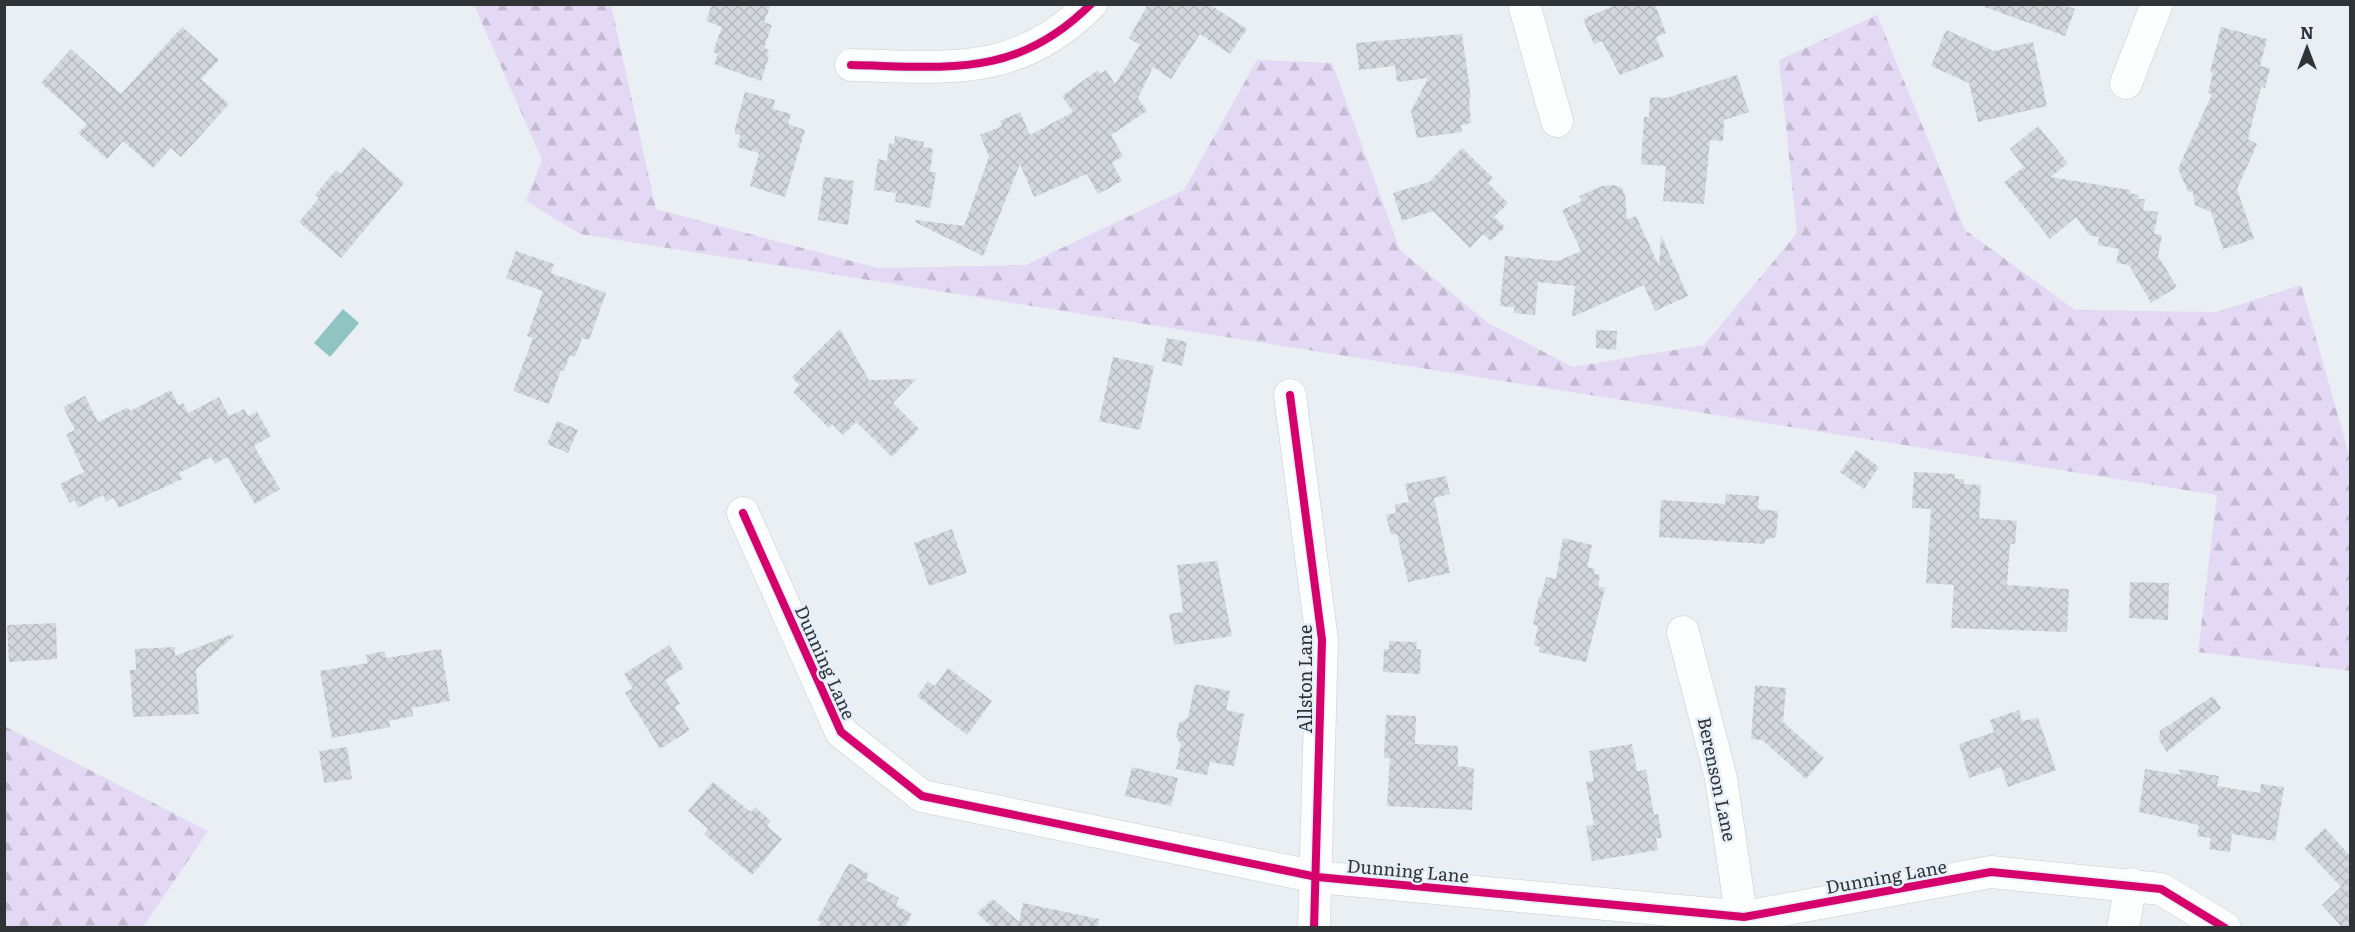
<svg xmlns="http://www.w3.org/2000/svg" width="2355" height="932" font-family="Literata,serif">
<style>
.forest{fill:url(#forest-firs)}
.water{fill:#8fc4c2}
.building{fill:url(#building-cross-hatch)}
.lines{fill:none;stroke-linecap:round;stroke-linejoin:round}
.minor-casing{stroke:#c8ccd0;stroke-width:33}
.minor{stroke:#fcfdfd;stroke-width:32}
.cycleway-casing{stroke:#e6eff8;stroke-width:11}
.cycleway{stroke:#d6006c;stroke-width:8}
.labels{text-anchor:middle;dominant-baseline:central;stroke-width:5;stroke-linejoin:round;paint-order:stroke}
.street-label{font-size:18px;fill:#303437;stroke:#e6eff8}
</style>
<defs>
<pattern id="forest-firs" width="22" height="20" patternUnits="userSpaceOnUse" patternTransform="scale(1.5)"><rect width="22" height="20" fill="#e4d9f4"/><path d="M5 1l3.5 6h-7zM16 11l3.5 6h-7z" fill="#c4bbd2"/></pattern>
<pattern id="building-cross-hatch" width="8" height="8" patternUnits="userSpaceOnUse" patternTransform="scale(1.5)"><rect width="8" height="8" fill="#d4d8dc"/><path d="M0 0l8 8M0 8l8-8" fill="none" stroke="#b6babd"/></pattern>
</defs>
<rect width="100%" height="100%" fill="#eaeff4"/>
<g class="forest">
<polygon points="474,5 611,5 656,209 878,268 1026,265 1184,190 1257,60 1332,63 1400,250 1488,323 1573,367 1704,345 1797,233 1779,60 1877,15 1965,230 2075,310 2216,312 2301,285 2350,458 2350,671 2198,652 2217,495 580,234 526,201 542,160"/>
<polygon points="4,726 208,831 143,927 5,927"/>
</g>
<polygon class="water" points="343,309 359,323 330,357 314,343"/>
<g class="building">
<polygon points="712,4 771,4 764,22 772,25 764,48 769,50 767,56 769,56 761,81 714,64 718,54 713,52 722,27 706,21"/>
<polygon points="1148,4 1209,4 1247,29 1230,54 1200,34 1171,79 1153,67 1138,98 1147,111 1111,135 1123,156 1112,163 1122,181 1098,194 1087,174 1034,197 1020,164 983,256 915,222 916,220 964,226 989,157 980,135 1002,126 1000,121 1020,112 1030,135 1073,112 1062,96 1098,70 1100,74 1106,70 1115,84 1140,45 1129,38"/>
<polygon points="1618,4 1655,4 1666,33 1656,37 1664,57 1620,75 1602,41 1594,44 1583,19"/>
<polygon points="1985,4 2061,4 2075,9 2065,36 1985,7"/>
<polygon points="182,27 219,60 201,79 229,104 181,157 171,148 153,168 123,141 107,159 78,133 87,124 41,83 71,49 121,94"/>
<polygon points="2221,27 2267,39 2260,66 2270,68 2265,88 2261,87 2248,139 2257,144 2237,189 2254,239 2223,249 2211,212 2195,205 2193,193 2188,191 2178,169 2212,94 2208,93 2213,73 2210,72"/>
<polygon points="1946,30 1994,51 2033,42 2047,106 1978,122 1969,83 1931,66"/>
<polygon points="1462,34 1471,98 1469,98 1471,123 1461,125 1462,132 1417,138 1411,111 1428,78 1397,82 1395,66 1359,70 1356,43"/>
<polygon points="1737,75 1749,112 1724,120 1723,141 1710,140 1704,204 1663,201 1666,166 1641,164 1644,117 1649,117 1650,97 1667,98"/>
<polygon points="745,92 775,100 773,109 791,114 788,124 805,130 785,197 750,186 759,153 737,147 741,135 735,134 735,128"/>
<polygon points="2038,126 2068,163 2051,177 2130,190 2130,193 2139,195 2138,199 2145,199 2143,210 2158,212 2154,234 2162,235 2158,256 2177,287 2151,303 2129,265 2116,263 2119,249 2098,245 2099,237 2089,235 2076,217 2050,239 2004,182 2024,167 2010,149"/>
<polygon points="895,136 924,142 923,147 933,149 930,172 936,172 930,208 895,202 896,193 874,190 878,159 887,161 889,143 894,144"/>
<polygon points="363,147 404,183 341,258 299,222 319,198 315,195 336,170 341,174"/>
<polygon points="1462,148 1493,178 1488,183 1508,203 1494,217 1505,227 1491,241 1483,234 1470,248 1433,211 1402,221 1393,193 1429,182"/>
<polygon points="824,177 854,181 848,225 818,220"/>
<polygon points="1613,185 1621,187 1625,194 1627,220 1636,216 1659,266 1661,235 1688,296 1655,311 1644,285 1572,317 1575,286 1538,282 1535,315 1514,313 1514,307 1500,306 1505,256 1558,261 1581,251 1562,210 1582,201 1579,196 1602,186"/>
<polygon points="516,251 554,264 551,273 606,293 589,340 582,338 575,357 570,355 564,371 561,370 549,404 513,391 533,338 527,336 543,291 506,278"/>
<polygon points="840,329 869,380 916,379 893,403 919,429 892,457 856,422 843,435 832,424 829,428 793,392 799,385 792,377"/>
<polygon points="1596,330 1617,331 1616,350 1596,348"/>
<polygon points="1167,338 1187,342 1182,366 1162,361"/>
<polygon points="1113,357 1154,366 1140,430 1099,421"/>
<polygon points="171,390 178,405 183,403 188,413 219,397 229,416 244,409 248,416 257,412 271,436 254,446 280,489 255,504 227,457 215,464 211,457 179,473 182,479 119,508 114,498 106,502 103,495 78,508 75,500 70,503 60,484 84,472 66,434 75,430 63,407 85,396 98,422 128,407 130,411"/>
<polygon points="557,421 578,430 568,453 547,444"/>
<polygon points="1856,450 1879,467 1864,489 1840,472"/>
<polygon points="1914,472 1955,474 1955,479 1964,479 1964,484 1981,485 1979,518 2017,521 2015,544 2010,544 2007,585 2069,589 2067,632 1951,628 1954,585 1926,583 1931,509 1912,508"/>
<polygon points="1446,476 1450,494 1434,498 1450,573 1408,582 1397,534 1391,535 1386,515 1396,513 1395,504 1409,502 1405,484"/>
<polygon points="1726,494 1759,496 1758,509 1778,511 1776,537 1765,540 1765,544 1659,537 1661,500 1725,504"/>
<polygon points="952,529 967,573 929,586 914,543"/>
<polygon points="1563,538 1592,545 1587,567 1595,569 1594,574 1600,575 1598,586 1605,588 1586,662 1539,652 1540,647 1534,645 1538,626 1533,624 1539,597 1541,597 1546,577 1556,579"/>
<polygon points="1217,561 1232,636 1174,645 1169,614 1183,612 1177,565"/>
<polygon points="2130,582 2169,583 2168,620 2129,618"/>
<polygon points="56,623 57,659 9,662 7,625"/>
<polygon points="233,634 234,636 196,669 199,714 133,717 130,670 136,670 135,649 175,647 175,656"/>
<polygon points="1389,641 1417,642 1416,649 1421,649 1420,674 1383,672 1384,649 1389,649"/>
<polygon points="669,645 684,668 665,680 680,704 675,707 690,730 660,749 625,693 633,688 624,674"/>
<polygon points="441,649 450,701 412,708 413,716 389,721 390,727 332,738 320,671 368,663 366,655 385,651 386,658"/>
<polygon points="948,668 992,701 967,735 917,696 928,681 935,686"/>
<polygon points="1195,684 1230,691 1226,710 1244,714 1234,766 1210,762 1207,775 1176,769 1181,744 1176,737 1179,723 1188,718"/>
<polygon points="1755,685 1786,688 1783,722 1824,758 1806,779 1762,740 1751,739"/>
<polygon points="2213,696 2221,708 2167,752 2159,740 2160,731"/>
<polygon points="2019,710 2022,721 2038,718 2056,770 2008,787 2001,767 1969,778 1959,744 1994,732 1990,720"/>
<polygon points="1386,715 1416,716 1415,744 1458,746 1458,766 1474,768 1472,810 1387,806 1390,758 1384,758"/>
<polygon points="1632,744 1637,771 1646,770 1654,815 1658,814 1662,838 1656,838 1658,850 1592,861 1586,826 1594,825 1586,782 1594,781 1589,751"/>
<polygon points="347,747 352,779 324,783 319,751"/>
<polygon points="1132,767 1178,778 1171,806 1125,796"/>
<polygon points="2145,769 2182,775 2178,769 2219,776 2217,786 2260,793 2261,784 2284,787 2275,841 2232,834 2230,852 2209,849 2211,838 2197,836 2199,825 2139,812"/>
<polygon points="713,782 751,812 755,807 771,821 767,826 782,839 752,875 704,834 708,829 688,811"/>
<polygon points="2325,828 2350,856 2350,927 2342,927 2322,905 2341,887 2304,848"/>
<polygon points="849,863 869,874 866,880 899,898 896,905 912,914 905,927 818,927 821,922 817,920"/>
<polygon points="993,899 1019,922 1023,903 1099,919 1098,927 992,927 977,913"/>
</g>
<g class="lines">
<defs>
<g id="minor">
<polyline points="1524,4 1557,121"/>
<path d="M 851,65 C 947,67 1016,79 1091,4"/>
<polyline points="2126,83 2157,4"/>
<polyline points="1290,395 1322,640 1314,928"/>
<polyline points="743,513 841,732 922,796 1317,877 1744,917 1991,872 2161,889 2225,928"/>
<polyline points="1683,632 1721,778 1743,928"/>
<polyline points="2123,928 2131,884"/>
</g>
</defs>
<use href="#minor" class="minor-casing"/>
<use href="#minor" class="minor"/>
<defs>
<g id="cycleway">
<path d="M 851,65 C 947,67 1016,79 1091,4"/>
<polyline points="1290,395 1322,640 1314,928"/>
<polyline points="743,513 841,732 922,796 1317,877 1744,917 1991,872 2161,889 2225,928"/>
</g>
</defs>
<use href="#cycleway" class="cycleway-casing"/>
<use href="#cycleway" class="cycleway"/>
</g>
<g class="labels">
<g class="street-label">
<text transform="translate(826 662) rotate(66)">Dunning Lane</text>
<text transform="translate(1304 679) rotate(-90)">Allston Lane</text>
<text transform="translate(1718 779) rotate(78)">Berenson Lane</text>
<text transform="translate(1408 870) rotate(5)">Dunning Lane</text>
<text transform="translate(1886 876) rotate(-10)">Dunning Lane</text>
</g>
</g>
<rect width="2355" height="932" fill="none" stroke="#303437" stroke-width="12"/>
<g transform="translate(2307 48)" stroke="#e6eff8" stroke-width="4.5" paint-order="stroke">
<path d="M0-4.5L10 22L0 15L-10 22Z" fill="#303437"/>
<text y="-9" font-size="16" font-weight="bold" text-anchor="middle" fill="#303437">N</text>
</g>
</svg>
